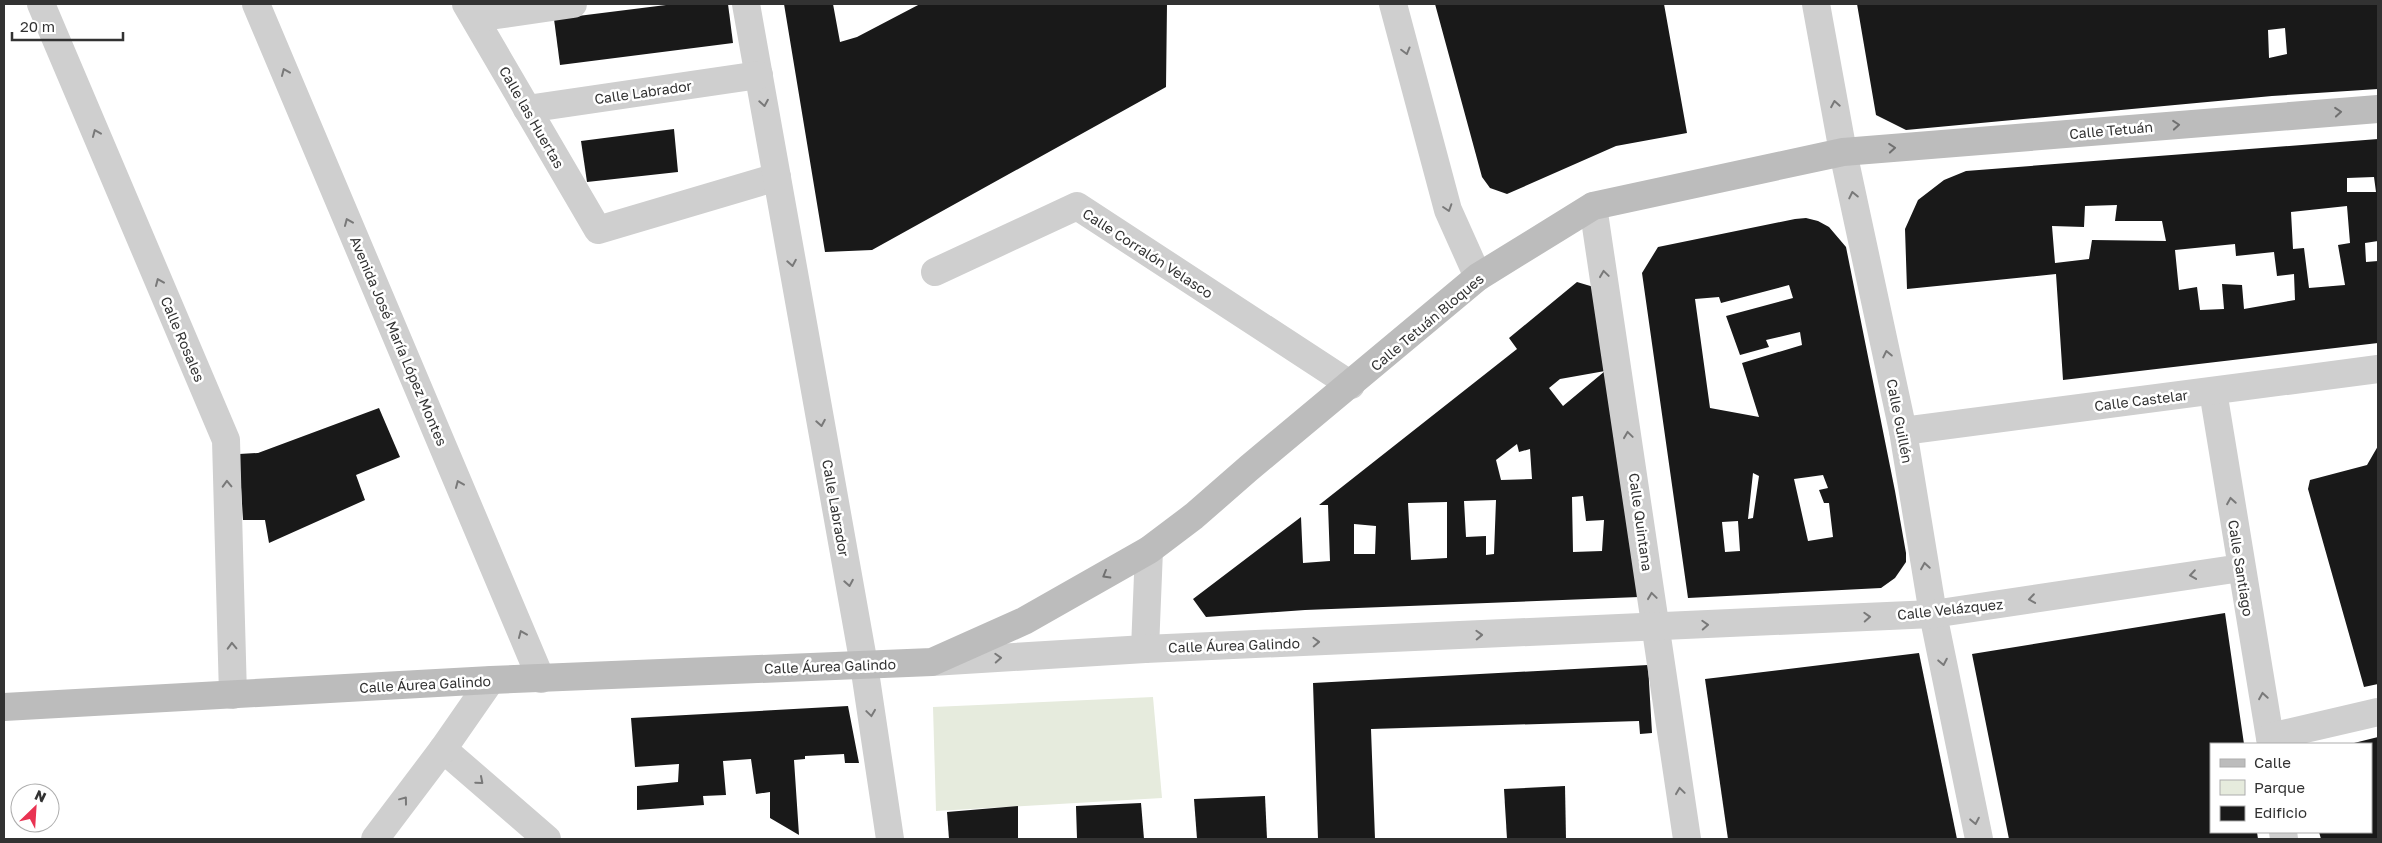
<svg xmlns="http://www.w3.org/2000/svg" width="2382" height="843" font-family="'Golos Text',sans-serif">
<style>
.green{fill:#e6ebdd}
.building{fill:#191919;fill-rule:evenodd}
.lines{fill:none;stroke-linecap:round;stroke-linejoin:round}
.street{stroke:#cfcfcf;stroke-width:28}
.secondary{stroke:#bcbcbc;stroke-width:28}
.oneway{stroke:#797979}
.oneway2{stroke:#707070}
.labels{text-anchor:middle;dominant-baseline:central;stroke-width:5;stroke-linejoin:round;paint-order:stroke}
.street-label{font-size:14px;fill:#323232;stroke:#fff}
</style>
<rect width="100%" height="100%" fill="#fff"/>
<polygon class="green" points="1153,697 1162,798 936,811 933,707"/>
<g class="building">
<polygon points="674,4 728,4 733,43 560,65 554,19"/>
<polygon points="784,4 833,4 840,42 857,37 920,4 1167,4 1166,87 872,250 825,252"/>
<polygon points="1435,4 1664,4 1687,133 1616,146 1507,194 1490,188 1482,177"/>
<path d="M 1857,4 L 2378,4 L 2378,89 L 2272,96 L 1906,130 L 1876,115 ZM 2285,28 L 2287,54 L 2269,58 L 2268,30 Z"/>
<polygon points="674,129 678,172 587,182 581,141"/>
<path d="M 2378,139 L 2378,241 L 2365,243 L 2366,262 L 2378,261 L 2378,343 L 2063,380 L 2056,274 L 1907,289 L 1905,229 L 1918,200 L 1944,180 L 1966,171 ZM 2374,177 L 2376,192 L 2347,192 L 2347,178 ZM 2117,205 L 2115,221 L 2162,221 L 2166,241 L 2092,240 L 2089,259 L 2055,263 L 2052,226 L 2084,227 L 2085,206 ZM 2347,206 L 2350,243 L 2338,245 L 2345,285 L 2309,288 L 2304,248 L 2293,249 L 2291,212 ZM 2235,244 L 2236,256 L 2274,252 L 2277,276 L 2294,274 L 2295,300 L 2244,309 L 2242,285 L 2222,284 L 2224,309 L 2200,310 L 2197,287 L 2179,290 L 2175,250 Z"/>
<path d="M 1806,218 L 1818,221 L 1829,227 L 1846,247 L 1895,491 L 1906,553 L 1906,562 L 1895,578 L 1881,588 L 1688,598 L 1642,273 L 1658,247 L 1795,219 ZM 1789,285 L 1793,298 L 1726,316 L 1740,355 L 1769,347 L 1766,340 L 1800,332 L 1802,345 L 1742,363 L 1759,417 L 1710,408 L 1695,299 L 1719,297 L 1721,303 ZM 1753,473 L 1759,476 L 1753,518 L 1748,519 ZM 1823,475 L 1828,488 L 1819,490 L 1824,503 L 1829,503 L 1833,537 L 1808,541 L 1794,479 ZM 1738,521 L 1740,551 L 1725,552 L 1722,522 Z"/>
<path d="M 1577,282 L 1597,288 L 1639,597 L 1305,610 L 1206,617 L 1193,599 L 1301,517 L 1303,563 L 1330,561 L 1328,505 L 1319,505 L 1517,349 L 1509,338 ZM 1605,371 L 1563,406 L 1549,388 L 1560,379 ZM 1517,444 L 1519,452 L 1530,449 L 1532,479 L 1501,480 L 1496,460 ZM 1583,496 L 1586,521 L 1604,520 L 1602,551 L 1573,552 L 1572,497 ZM 1496,500 L 1494,554 L 1486,555 L 1486,536 L 1466,537 L 1464,501 ZM 1447,502 L 1447,558 L 1411,560 L 1408,503 ZM 1354,524 L 1376,526 L 1375,554 L 1354,554 Z"/>
<polygon points="379,408 400,457 356,475 365,500 269,543 265,520 243,520 239,454 258,453"/>
<polygon points="2378,446 2378,684 2364,687 2308,489 2310,480 2367,465"/>
<polygon points="2225,613 2244,744 2211,744 2211,832 2257,832 2258,839 2009,839 1972,654"/>
<polygon points="1919,653 1957,839 1728,839 1705,679"/>
<polygon points="1648,665 1652,733 1640,734 1639,721 1371,729 1375,839 1318,839 1313,683"/>
<polygon points="848,706 859,763 845,763 844,754 805,756 805,759 794,760 799,835 770,818 770,792 756,794 751,759 723,761 726,795 703,796 704,805 637,810 637,786 678,782 679,764 635,767 631,718"/>
<polygon points="2378,737 2378,839 2321,839 2319,832 2371,832 2371,744 2350,744"/>
<polygon points="1565,786 1566,839 1507,839 1504,789"/>
<polygon points="1265,796 1267,839 1197,839 1194,799"/>
<polygon points="1141,803 1144,839 1077,839 1076,806"/>
<polygon points="1018,806 1018,839 949,839 947,812"/>
</g>
<g class="lines">
<g class="street">
<polyline points="41,4 226,440 233,695"/>
<polyline points="256,4 541,679"/>
<polyline points="466,4 598,230 777,177"/>
<polyline points="746,4 864,665 890,839"/>
<polyline points="1393,4 1448,210 1478,277"/>
<polyline points="1816,4 1843,152 1903,431 1933,614 1979,839"/>
<polyline points="475,18 573,4"/>
<polyline points="527,109 759,75"/>
<polyline points="1593,206 1687,839"/>
<polyline points="935,272 1077,206 1351,385"/>
<polyline points="2213,391 2271,744"/>
<polyline points="1903,431 2378,369"/>
<polyline points="1145,649 1149,550"/>
<polyline points="932,662 1145,649 1933,614 2241,568"/>
<polyline points="2270,737 2378,712"/>
<polyline points="443,749 547,839"/>
<polyline points="2283,832 2284,839"/>
<polyline points="375,839 443,749 491,680"/>
</g>
<polyline class="secondary" points="4,707 491,680 932,662 1024,621 1149,550 1194,516 1249,468 1478,277 1593,206 1843,152 2378,109"/>
</g>
<defs><path id="oneway-chevron" d="M-2-3.5L2.5 0L-2 3.5" fill="none" stroke-width="1.6" stroke-linecap="round" stroke-linejoin="round" transform="scale(1.25)"/></defs>
<g class="oneway">
<use href="#oneway-chevron" transform="translate(1406 51) rotate(75)"/>
<use href="#oneway-chevron" transform="translate(285 72) rotate(-113)"/>
<use href="#oneway-chevron" transform="translate(764 103) rotate(80)"/>
<use href="#oneway-chevron" transform="translate(1835 104) rotate(-100)"/>
<use href="#oneway-chevron" transform="translate(96 133) rotate(-113)"/>
<use href="#oneway-chevron" transform="translate(1853 195) rotate(-102)"/>
<use href="#oneway-chevron" transform="translate(1448 208) rotate(72)"/>
<use href="#oneway-chevron" transform="translate(348 222) rotate(-113)"/>
<use href="#oneway-chevron" transform="translate(792 263) rotate(80)"/>
<use href="#oneway-chevron" transform="translate(1604 274) rotate(-98)"/>
<use href="#oneway-chevron" transform="translate(159 282) rotate(-113)"/>
<use href="#oneway-chevron" transform="translate(1887 354) rotate(-102)"/>
<use href="#oneway-chevron" transform="translate(821 423) rotate(80)"/>
<use href="#oneway-chevron" transform="translate(1628 435) rotate(-98)"/>
<use href="#oneway-chevron" transform="translate(227 484) rotate(-92)"/>
<use href="#oneway-chevron" transform="translate(459 484) rotate(-113)"/>
<use href="#oneway-chevron" transform="translate(2231 501) rotate(-99)"/>
<use href="#oneway-chevron" transform="translate(1925 566) rotate(-99)"/>
<use href="#oneway-chevron" transform="translate(2193 575) rotate(172)"/>
<use href="#oneway-chevron" transform="translate(849 583) rotate(80)"/>
<use href="#oneway-chevron" transform="translate(1652 596) rotate(-98)"/>
<use href="#oneway-chevron" transform="translate(2032 599) rotate(172)"/>
<use href="#oneway-chevron" transform="translate(1867 617) rotate(-3)"/>
<use href="#oneway-chevron" transform="translate(1705 625) rotate(-3)"/>
<use href="#oneway-chevron" transform="translate(522 634) rotate(-113)"/>
<use href="#oneway-chevron" transform="translate(1479 635) rotate(-2)"/>
<use href="#oneway-chevron" transform="translate(1316 642) rotate(-2)"/>
<use href="#oneway-chevron" transform="translate(232 646) rotate(-92)"/>
<use href="#oneway-chevron" transform="translate(998 658) rotate(-3)"/>
<use href="#oneway-chevron" transform="translate(1943 662) rotate(79)"/>
<use href="#oneway-chevron" transform="translate(2263 696) rotate(-99)"/>
<use href="#oneway-chevron" transform="translate(871 713) rotate(82)"/>
<use href="#oneway-chevron" transform="translate(480 781) rotate(41)"/>
<use href="#oneway-chevron" transform="translate(1680 791) rotate(-98)"/>
<use href="#oneway-chevron" transform="translate(404 800) rotate(-53)"/>
<use href="#oneway-chevron" transform="translate(1975 821) rotate(79)"/>
</g>
<g class="oneway2">
<use href="#oneway-chevron" transform="translate(2338 112) rotate(-5)"/>
<use href="#oneway-chevron" transform="translate(2176 125) rotate(-5)"/>
<use href="#oneway-chevron" transform="translate(1892 148) rotate(-5)"/>
<use href="#oneway-chevron" transform="translate(1106 575) rotate(150)"/>
</g>
<g class="labels">
<g class="street-label">
<text transform="translate(643 92) rotate(-8)">Calle Labrador</text>
<text transform="translate(532 117) rotate(60)">Calle las Huertas</text>
<text transform="translate(2111 130) rotate(-5)">Calle Tetuán</text>
<text transform="translate(1148 253) rotate(33)">Calle Corralón Velasco</text>
<text transform="translate(1427 322) rotate(-40)">Calle Tetuán Bloques</text>
<text transform="translate(183 339) rotate(67)">Calle Rosales</text>
<text transform="translate(399 341) rotate(67)">Avenida José María López Montes</text>
<text transform="translate(2141 400) rotate(-7)">Calle Castelar</text>
<text transform="translate(1900 421) rotate(79)">Calle Guillén</text>
<text transform="translate(836 508) rotate(80)">Calle Labrador</text>
<text transform="translate(1641 522) rotate(82)">Calle Quintana</text>
<text transform="translate(2241 568) rotate(81)">Calle Santiago</text>
<text transform="translate(1950 609) rotate(-6)">Calle Velázquez</text>
<text transform="translate(1234 645) rotate(-2)">Calle Áurea Galindo</text>
<text transform="translate(830 666) rotate(-2)">Calle Áurea Galindo</text>
<text transform="translate(425 684) rotate(-3)">Calle Áurea Galindo</text>
</g>
</g>
<rect width="2382" height="843" fill="none" stroke="#323232" stroke-width="10"/>
<rect x="2210" y="743" width="162" height="90" fill="#ffffff" stroke="#adadad"/>
<rect x="2220" y="759" width="25" height="8" fill="#bcbcbc" stroke="#adadad"/>
<text x="2254" y="768" font-size="15" fill="#323232">Calle</text>
<rect x="2220" y="780" width="25" height="15" fill="#e6ebdd" stroke="#adadad"/>
<text x="2254" y="793" font-size="15" fill="#323232">Parque</text>
<rect x="2220" y="806" width="25" height="15" fill="#191919" stroke="#adadad"/>
<text x="2254" y="818" font-size="15" fill="#323232">Edificio</text>
<g transform="translate(35 808) rotate(25)"><circle r="24" fill="#ffffff" stroke="#adadad"/>
<path d="M0-4L9 19L0 12L-9 19Z" fill="#e93352"/>
<text y="-8" font-size="14" font-weight="bold" text-anchor="middle" fill="#323232">N</text>
</g>
<path d="M12 32v8h111v-8" fill="none" stroke="#323232" stroke-width="2.5"/>
<text x="20" y="32" font-size="15" fill="#323232" stroke="#ffffff" stroke-width="4" paint-order="stroke">20 m</text>
</svg>
